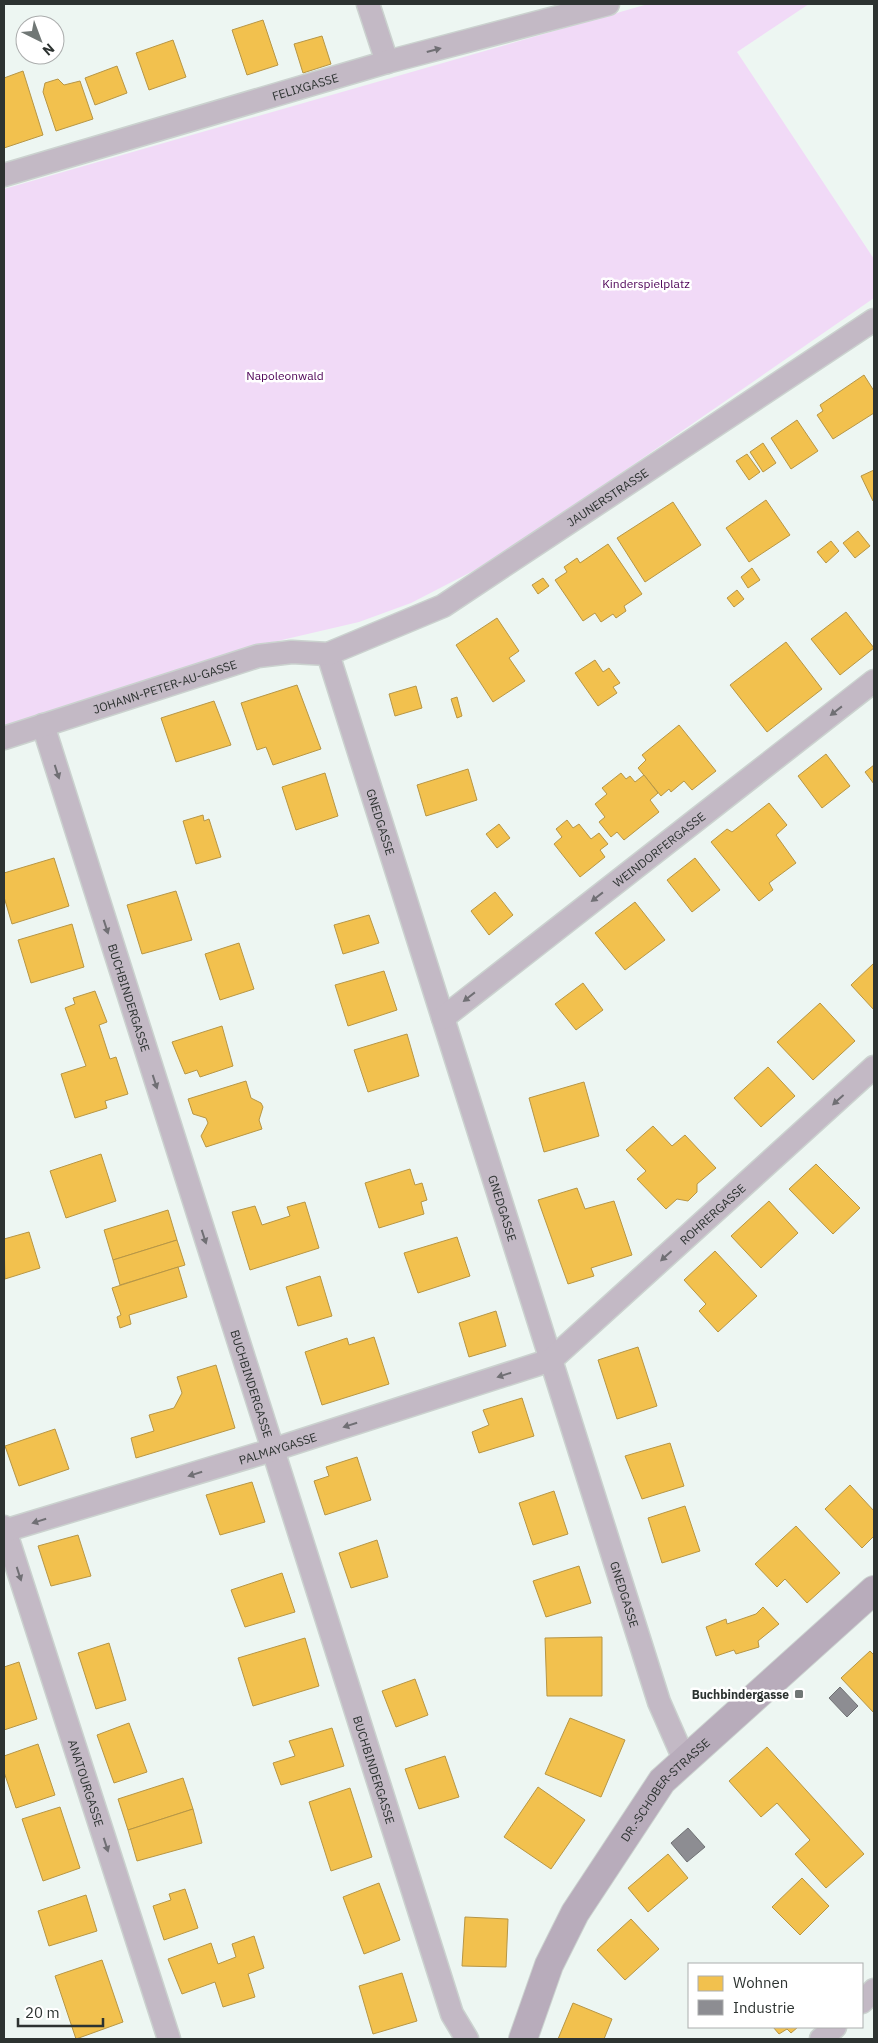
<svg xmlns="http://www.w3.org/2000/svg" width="878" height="2043" font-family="'IBM Plex Sans',sans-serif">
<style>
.green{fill:#f1daf7}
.homes{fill:#f2c14e;stroke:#b79645}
.industry{fill:#8d8d92;stroke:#707275}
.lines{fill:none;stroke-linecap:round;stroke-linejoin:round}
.street-casing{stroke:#cbd2cf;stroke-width:25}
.secondary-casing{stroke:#cbd2cf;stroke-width:30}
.street{stroke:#c3b9c5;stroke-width:22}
.secondary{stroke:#b8acbb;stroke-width:28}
.oneway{fill:#706f74}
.poi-dot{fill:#707775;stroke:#fff;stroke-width:2}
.labels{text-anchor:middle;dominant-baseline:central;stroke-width:5;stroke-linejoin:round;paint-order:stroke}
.street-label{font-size:12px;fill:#2d3331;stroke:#fff}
.park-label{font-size:12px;fill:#4c0055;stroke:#fff}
.poi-label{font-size:12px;font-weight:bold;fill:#2d3331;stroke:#fff;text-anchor:end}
</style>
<rect width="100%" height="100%" fill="#edf6f2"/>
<polygon class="green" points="648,4 809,4 737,52 874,259 874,298 546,525 473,571 411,603 359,622 269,643 4,727 4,189"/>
<g class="homes">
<polygon points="263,20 278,65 247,75 232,30"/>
<polygon points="322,36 331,64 303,73 294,44"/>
<polygon points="173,40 186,77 149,90 136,53"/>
<polygon points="117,66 127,93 95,105 85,78"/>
<polygon points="23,71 43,135 4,148 4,78"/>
<polygon points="58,79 64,85 80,81 93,119 56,131 43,92 45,83"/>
<polygon points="864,375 874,391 874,413 833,439 817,415 823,411 820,405"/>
<polygon points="797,420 818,451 791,469 771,438"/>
<polygon points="763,443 776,463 763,472 750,452"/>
<polygon points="747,454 760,472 749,480 736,461"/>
<polygon points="874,470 874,501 873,501 861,476"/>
<polygon points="766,500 790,535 749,562 726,528"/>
<polygon points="673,502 701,545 645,582 617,538"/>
<polygon points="858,531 870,546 855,558 843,543"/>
<polygon points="831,541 839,551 826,563 817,552"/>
<polygon points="608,544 642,594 624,606 626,611 616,618 613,614 601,622 595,613 583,621 555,580 567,572 564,567 577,558 580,563"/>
<polygon points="752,568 760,580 748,588 741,577"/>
<polygon points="543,578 549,586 538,594 532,585"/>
<polygon points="737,590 744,599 734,607 727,598"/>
<polygon points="846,612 874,648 840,675 811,639"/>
<polygon points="497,618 519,651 509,658 525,681 493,702 456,645"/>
<polygon points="786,642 822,689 767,732 730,685"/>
<polygon points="595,660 603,672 609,668 620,683 613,687 617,693 598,706 575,673"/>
<polygon points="297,685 321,749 273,765 266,747 257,750 241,703"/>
<polygon points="416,686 422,708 395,716 389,694"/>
<polygon points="457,697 462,716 457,718 451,699"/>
<polygon points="214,701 231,745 176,762 161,718"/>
<polygon points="679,725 716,771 692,790 684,781 671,792 669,789 661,796 638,768 646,760 642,755"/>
<polygon points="826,754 850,786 822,808 798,776"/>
<polygon points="874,765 874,784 865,772"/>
<polygon points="468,769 477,800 426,816 417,785"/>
<polygon points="325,773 338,816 296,830 282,787"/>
<polygon points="621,773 626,779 630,776 635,782 644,775 658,793 650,800 659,812 624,840 617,832 611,837 599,822 605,817 595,804 607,794 602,788"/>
<polygon points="769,803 787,825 776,835 796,863 769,883 773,890 759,901 711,842 727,829 732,832"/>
<polygon points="203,815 204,821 209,819 221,857 196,864 183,821"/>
<polygon points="567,820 573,828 579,824 591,839 599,833 608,844 600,850 605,857 580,877 554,844 562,837 556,829"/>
<polygon points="499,824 510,838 497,848 486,834"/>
<polygon points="54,858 69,906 12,924 4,897 4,873"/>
<polygon points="695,858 720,890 692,912 667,880"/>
<polygon points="176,891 192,940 142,954 127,905"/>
<polygon points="495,892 513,915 489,935 471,911"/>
<polygon points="635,902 665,940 625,970 595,933"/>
<polygon points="369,915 379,943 343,954 334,925"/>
<polygon points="72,924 84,967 31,983 18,940"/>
<polygon points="239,943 254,989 220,1000 205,954"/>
<polygon points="874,963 874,1010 851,985"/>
<polygon points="384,971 397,1010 348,1026 335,985"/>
<polygon points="583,983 603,1010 576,1030 555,1004"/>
<polygon points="95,991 107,1022 99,1025 110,1059 116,1057 128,1094 105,1101 107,1108 75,1118 61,1074 86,1066 65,1008 75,1004 73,998"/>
<polygon points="820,1003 855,1041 813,1080 777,1042"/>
<polygon points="222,1026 233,1066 200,1077 197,1070 185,1074 172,1042"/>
<polygon points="407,1034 419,1076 368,1092 354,1050"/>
<polygon points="768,1067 795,1096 761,1127 734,1098"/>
<polygon points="246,1081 251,1098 261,1103 263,1107 259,1120 262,1129 206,1147 201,1136 208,1123 206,1118 193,1114 188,1099"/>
<polygon points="584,1082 599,1136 544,1152 529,1098"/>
<polygon points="653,1126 672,1146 685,1135 716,1168 697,1184 697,1192 688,1201 677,1199 666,1209 637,1179 646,1171 626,1150"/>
<polygon points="101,1154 116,1201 66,1218 50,1171"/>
<polygon points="816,1164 860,1208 833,1234 789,1189"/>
<polygon points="410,1169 415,1185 422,1183 427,1200 421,1202 424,1214 379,1228 365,1183"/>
<polygon points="577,1188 585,1209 614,1201 632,1255 591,1268 594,1276 568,1284 538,1200"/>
<polygon points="769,1201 798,1233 761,1268 731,1236"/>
<polygon points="305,1202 319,1248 250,1270 232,1212 255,1206 262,1225 290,1216 287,1207"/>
<polygon points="168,1210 177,1240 113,1260 104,1230"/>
<polygon points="29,1232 40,1268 5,1279 4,1239"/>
<polygon points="457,1237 470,1276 418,1293 404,1253"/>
<polygon points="177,1240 185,1265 120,1285 113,1260"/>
<polygon points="715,1251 757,1296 718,1332 699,1311 706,1304 684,1280"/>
<polygon points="178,1267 187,1297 129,1315 131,1324 120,1328 117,1317 121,1315 112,1288"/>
<polygon points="320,1276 332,1316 298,1326 286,1287"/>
<polygon points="496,1311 506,1346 469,1357 459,1323"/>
<polygon points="374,1337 389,1384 322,1405 305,1352 347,1338 349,1345"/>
<polygon points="638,1347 657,1406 617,1419 598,1360"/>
<polygon points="216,1365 235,1428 136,1458 131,1438 154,1431 149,1415 174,1408 182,1393 177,1377"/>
<polygon points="522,1398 534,1436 479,1453 472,1432 489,1425 483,1410"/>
<polygon points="55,1429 69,1469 19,1486 5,1446"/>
<polygon points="670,1443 684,1486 642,1499 625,1456"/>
<polygon points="357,1457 371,1500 325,1515 314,1481 329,1476 326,1467"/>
<polygon points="252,1482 265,1522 220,1535 206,1495"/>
<polygon points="850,1485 874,1511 874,1536 862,1548 825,1509"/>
<polygon points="554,1491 568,1534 533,1545 519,1503"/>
<polygon points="685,1506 700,1551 662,1563 648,1518"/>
<polygon points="796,1526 840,1573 807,1603 785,1579 777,1587 755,1564"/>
<polygon points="78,1535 91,1576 51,1586 38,1546"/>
<polygon points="377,1540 388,1577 351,1588 339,1553"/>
<polygon points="579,1566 591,1603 546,1617 533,1581"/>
<polygon points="282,1573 295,1612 245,1627 231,1590"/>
<polygon points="763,1607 779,1624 758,1641 759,1647 736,1654 734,1650 716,1656 706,1627 726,1619 727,1624 756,1614"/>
<polygon points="602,1637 602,1696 547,1696 545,1638"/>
<polygon points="305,1638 319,1686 253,1706 238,1658"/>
<polygon points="109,1643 126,1700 96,1709 78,1653"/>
<polygon points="870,1651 874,1655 874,1713 841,1678"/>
<polygon points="19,1662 37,1719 4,1730 4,1667"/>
<polygon points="415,1679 428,1715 396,1727 382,1691"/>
<polygon points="570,1718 625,1740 601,1797 545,1774"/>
<polygon points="129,1723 147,1772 114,1783 97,1735"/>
<polygon points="332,1728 344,1766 281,1785 273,1763 295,1756 289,1741"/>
<polygon points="38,1744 55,1795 16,1808 4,1772 4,1756"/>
<polygon points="767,1747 864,1854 826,1888 795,1854 810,1840 777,1803 761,1817 729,1781"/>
<polygon points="445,1756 459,1797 419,1809 405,1769"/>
<polygon points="183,1778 193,1809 128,1830 118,1799"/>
<polygon points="538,1787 585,1820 551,1869 504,1837"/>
<polygon points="350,1788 372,1857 331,1871 309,1802"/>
<polygon points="60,1807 80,1868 43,1881 22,1819"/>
<polygon points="193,1809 202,1843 137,1861 128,1830"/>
<polygon points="668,1854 688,1878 648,1912 628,1888"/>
<polygon points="802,1878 829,1906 800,1935 772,1907"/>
<polygon points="379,1883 400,1940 364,1954 343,1897"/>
<polygon points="185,1889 198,1928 164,1940 153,1906 171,1900 169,1894"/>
<polygon points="86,1895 97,1931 49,1946 38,1911"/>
<polygon points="465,1917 508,1919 506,1967 462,1966"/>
<polygon points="631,1919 659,1949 625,1980 597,1950"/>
<polygon points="254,1936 264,1968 248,1974 255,1997 223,2007 215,1982 182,1994 168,1959 211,1943 218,1964 236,1957 232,1944"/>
<polygon points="102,1960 123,2022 76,2039 55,1976"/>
<polygon points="402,1973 417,2021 373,2034 359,1986"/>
<polygon points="573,2003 612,2019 604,2039 558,2039"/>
<polygon points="773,2027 798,2027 791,2033 787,2029 779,2034"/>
</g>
<g class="industry">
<polygon points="840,1687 858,1706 847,1717 829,1698"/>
<polygon points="688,1828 705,1847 687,1862 671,1843"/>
</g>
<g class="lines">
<defs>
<g id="street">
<polyline points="368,4 387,62"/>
<path id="s1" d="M 4,175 L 387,62 L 608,4"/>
<path id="s2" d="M 328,654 L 659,1702 L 684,1759"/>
<path id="s3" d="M 43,725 L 452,2014 L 467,2039"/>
<path id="s4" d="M 4,738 L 258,656 L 292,652 L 328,654 L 443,606 L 874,320"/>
<path id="s5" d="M 443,1018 L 874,681"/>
<path id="s6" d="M 4,1527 L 169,2039"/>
<path id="s7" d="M 4,1531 L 272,1450 L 551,1360 L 874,1067"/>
<polyline points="862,2002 874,1990"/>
<polyline points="821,2039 835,2027"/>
</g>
<g id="secondary">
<path id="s8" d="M 523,2039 L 549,1965 L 575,1913 L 662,1781 L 874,1590"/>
</g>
</defs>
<use href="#street" class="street-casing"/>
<use href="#secondary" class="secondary-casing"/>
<use href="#street" class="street"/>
<use href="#secondary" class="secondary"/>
</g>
<defs><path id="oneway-solid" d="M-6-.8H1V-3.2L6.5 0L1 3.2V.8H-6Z" transform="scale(1.25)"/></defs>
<g class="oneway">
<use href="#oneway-solid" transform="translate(434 50) rotate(-15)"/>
<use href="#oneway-solid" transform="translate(836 711) rotate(142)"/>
<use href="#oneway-solid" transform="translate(57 772) rotate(72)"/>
<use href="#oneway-solid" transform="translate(597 897) rotate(142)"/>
<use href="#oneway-solid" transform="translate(106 927) rotate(72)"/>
<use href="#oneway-solid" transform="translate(469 997) rotate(142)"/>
<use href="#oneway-solid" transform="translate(155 1082) rotate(72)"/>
<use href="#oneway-solid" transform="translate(838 1100) rotate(138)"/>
<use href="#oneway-solid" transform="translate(204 1237) rotate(72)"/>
<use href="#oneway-solid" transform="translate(666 1256) rotate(138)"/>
<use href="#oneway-solid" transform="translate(504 1375) rotate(162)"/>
<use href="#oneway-solid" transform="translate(350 1425) rotate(162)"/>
<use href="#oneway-solid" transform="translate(195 1474) rotate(163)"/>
<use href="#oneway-solid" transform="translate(39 1521) rotate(163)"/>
<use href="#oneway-solid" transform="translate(19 1574) rotate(72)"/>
<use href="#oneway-solid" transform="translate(106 1845) rotate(72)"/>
</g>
<rect class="poi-dot" x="794" y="1689" width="10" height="10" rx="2.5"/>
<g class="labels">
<g class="street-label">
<text stroke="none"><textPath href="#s1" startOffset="314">FELIXGASSE</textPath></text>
<text stroke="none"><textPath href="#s4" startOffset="659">JAUNERSTRASSE</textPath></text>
<text stroke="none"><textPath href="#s4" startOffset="169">JOHANN-PETER-AU-GASSE</textPath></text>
<text stroke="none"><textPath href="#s2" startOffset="176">GNEDGASSE</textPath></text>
<text stroke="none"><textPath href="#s5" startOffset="274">WEINDORFERGASSE</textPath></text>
<text stroke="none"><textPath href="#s3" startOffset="286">BUCHBINDERGASSE</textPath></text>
<text stroke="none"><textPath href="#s2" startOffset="581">GNEDGASSE</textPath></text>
<text stroke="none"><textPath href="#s7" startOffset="791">ROHRERGASSE</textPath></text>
<text stroke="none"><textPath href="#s3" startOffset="691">BUCHBINDERGASSE</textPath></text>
<text stroke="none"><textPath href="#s7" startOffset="286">PALMAYGASSE</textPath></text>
<text stroke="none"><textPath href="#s2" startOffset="986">GNEDGASSE</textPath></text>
<text stroke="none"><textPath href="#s3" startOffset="1096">BUCHBINDERGASSE</textPath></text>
<text stroke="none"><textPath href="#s6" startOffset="269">ANATOURGASSE</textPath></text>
<text stroke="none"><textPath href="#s8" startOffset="290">DR.-SCHOBER-STRASSE</textPath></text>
</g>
<g class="park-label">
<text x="646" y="283">Kinderspielplatz</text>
<text x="285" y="375">Napoleonwald</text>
</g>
<g class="poi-label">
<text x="789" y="1694">Buchbindergasse</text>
</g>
</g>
<rect width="878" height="2043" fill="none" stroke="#2d3331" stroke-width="10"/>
<rect x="688" y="1963" width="175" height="65" fill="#ffffff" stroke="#abadad"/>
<rect x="698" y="1976" width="25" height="15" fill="#f2c14e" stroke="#abadad"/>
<text x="733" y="1988" font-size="15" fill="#2d3331">Wohnen</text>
<rect x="698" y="2000" width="25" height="15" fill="#8d8d92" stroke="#abadad"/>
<text x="733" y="2013" font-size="15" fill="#2d3331">Industrie</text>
<g transform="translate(40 40) rotate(138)"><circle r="24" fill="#ffffff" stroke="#abadad"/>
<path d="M0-4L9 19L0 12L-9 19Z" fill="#707775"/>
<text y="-8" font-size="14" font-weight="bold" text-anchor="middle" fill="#2d3331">N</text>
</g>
<path d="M18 2018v8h85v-8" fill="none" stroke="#2d3331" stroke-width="2.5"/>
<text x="25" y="2018" font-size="15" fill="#2d3331" stroke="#ffffff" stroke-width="4" paint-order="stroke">20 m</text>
</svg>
